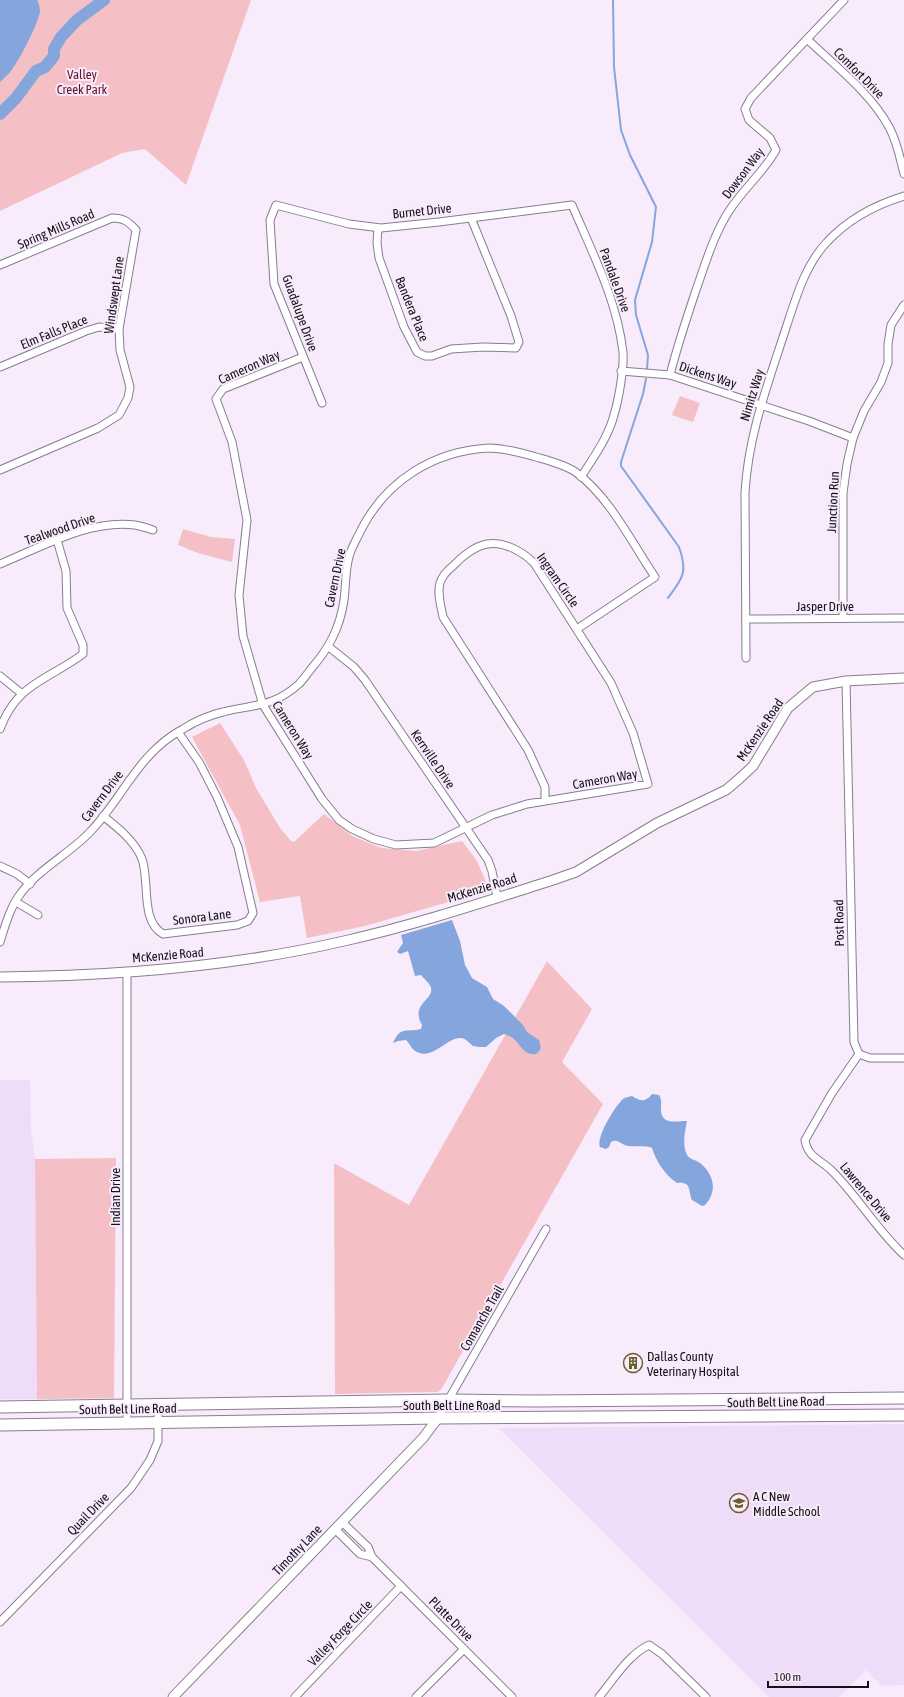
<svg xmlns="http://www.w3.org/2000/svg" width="904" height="1697" font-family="'Asap Condensed',sans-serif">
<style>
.built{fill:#efdcf8}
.green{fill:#f5bfc6}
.water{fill:#84a6dd}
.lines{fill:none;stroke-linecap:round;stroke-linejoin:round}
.stream{stroke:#84a6dd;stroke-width:2}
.river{stroke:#84a6dd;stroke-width:12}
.minor-casing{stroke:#897c90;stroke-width:9}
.tertiary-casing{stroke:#897c90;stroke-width:11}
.primary-casing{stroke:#897c90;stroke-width:13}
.minor{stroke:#fff;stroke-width:7}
.tertiary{stroke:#fff;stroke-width:9}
.primary{stroke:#fff;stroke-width:11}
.labels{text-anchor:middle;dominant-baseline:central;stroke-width:4;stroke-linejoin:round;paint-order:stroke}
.street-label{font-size:13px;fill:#151017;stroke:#f7ebfc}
.park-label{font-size:13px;fill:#67112a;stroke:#f7ebfc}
.poi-label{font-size:13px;fill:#151017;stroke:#f7ebfc;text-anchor:start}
</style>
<rect width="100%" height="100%" fill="#f7ebfc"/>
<g class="built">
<polygon points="0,1080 30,1080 31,1131 35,1159 37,1399 0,1399"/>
<polygon points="904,1424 904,1685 882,1686 866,1670 839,1697 769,1697 499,1428"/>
</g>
<g class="green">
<polygon points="0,0 251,0 186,185 145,149 122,153 0,211"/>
<polygon points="680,396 700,403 693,422 672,415"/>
<polygon points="183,529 211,537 235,539 232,562 198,553 178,545"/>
<polygon points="220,723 244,760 256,788 280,828 291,841 294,842 324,814 352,836 382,848 416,851 462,841 477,861 487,884 483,892 365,926 307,938 300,896 260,902 240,825 192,737"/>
<polygon points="547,961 592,1009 562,1062 603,1104 442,1388 438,1392 335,1394 334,1163 409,1205"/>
<polygon points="116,1158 114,1398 37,1399 35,1159"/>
</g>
<g class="water">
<path d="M 0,0 L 37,0 C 39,3 40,7 40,12 C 37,26 20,59 11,71 C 8,75 4,78 0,82 Z"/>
<path d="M 452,920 L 460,941 L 465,965 L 472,978 L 487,987 L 493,999 L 504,1006 L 523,1025 L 527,1032 L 539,1040 C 541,1047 542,1050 536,1054 C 525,1056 521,1046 515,1040 C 512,1037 508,1035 504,1034 L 496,1038 L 486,1047 C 482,1047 477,1047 473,1046 C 469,1043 466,1038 460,1038 C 446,1038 433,1060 417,1052 C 412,1050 410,1044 406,1040 L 398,1041 L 393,1043 C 401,1025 407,1033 421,1029 L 422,1025 C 410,1004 434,1000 431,988 C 430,983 424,979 421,975 L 415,976 L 408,951 L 400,954 L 397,952 L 403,943 L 401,935 Z"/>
<path d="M 652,1094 L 659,1095 C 662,1100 661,1102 661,1107 C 660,1126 676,1121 687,1121 C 685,1131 682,1145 687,1155 C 689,1159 696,1160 700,1163 C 714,1174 718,1192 705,1205 L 702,1206 L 692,1200 C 688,1191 692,1181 677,1183 C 665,1175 656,1161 652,1148 C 646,1145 635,1147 628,1146 C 621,1145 618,1138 611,1142 L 609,1147 L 606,1149 L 600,1147 C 596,1137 615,1106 623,1099 C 626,1097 629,1097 632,1096 C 640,1101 645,1103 652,1094 Z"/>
</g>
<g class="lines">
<g class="stream">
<polyline points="613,0 614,67 621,130 630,155 656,207 652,242 635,300 636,315 648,355 647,369"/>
<path d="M 646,379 L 643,394 L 621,462 L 621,466 L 679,547 C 688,572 683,578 668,598"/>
</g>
<polyline class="river" points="0,114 16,98 36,71 45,67 54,56 54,49 61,37 77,20 104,0"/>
<defs>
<g id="minor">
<path d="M 807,39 C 835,66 870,92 889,127 C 897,141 900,158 904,174"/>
<polyline points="378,228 377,243 379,258 404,327 417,352 425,356 432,356 451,349 483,347 516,348 519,342 511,316 471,218"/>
<path d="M 0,265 L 112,218 C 123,218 128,221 136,230 L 119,329 L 120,350 L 130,387 L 128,398 L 119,415 L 98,428 L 0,470"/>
<path d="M 303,357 L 223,389 L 216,399 L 232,442 L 247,520 L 239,595 L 243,636 L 263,705 L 322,799 L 339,820 L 352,829 L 374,839 L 396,845 L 434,843 L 492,815 L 527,804 L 648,784 L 633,733 L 611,683 L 534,563 C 523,552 504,541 487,544 C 475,546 461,557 453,566 C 448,570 442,576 440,583 C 437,594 441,606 443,617 L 528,750 L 545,787 L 545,801"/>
<polyline points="0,367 86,331 99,327 119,329"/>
<polyline points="621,371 670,375 809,421 853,438"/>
<path d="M 670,375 C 677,347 686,320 695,293 C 705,265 713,236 729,211 C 743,189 763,173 776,150 L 770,138 L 749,120 L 745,109 L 751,98 L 844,0"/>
<path d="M 322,403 L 274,284 L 270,220 L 276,205 L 349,224 L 381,228 L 439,222 L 572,205 C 592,252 617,300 623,352 C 624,369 619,398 614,415 C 608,438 593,458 581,477"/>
<path d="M 0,564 C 42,547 89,519 135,525 C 141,526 147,528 153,530"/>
<polyline points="843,618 843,493 847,464 853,438 864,411 881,382 888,363 888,344 891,325 904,305"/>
<polyline points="746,619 904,618"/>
<polyline points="329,647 354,667 365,680 488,860 492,871 497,897"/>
<path d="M 746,658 L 745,493 C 748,438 766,389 783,337 C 794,305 803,267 827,242 C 848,219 875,205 904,196"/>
<polyline points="0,676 21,693"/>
<path d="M 846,681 L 854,1042 L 859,1054 L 832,1093 L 805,1140 C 808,1158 820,1159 832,1171 C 858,1197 877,1230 904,1255"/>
<path d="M 0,729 C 17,683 48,680 83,654 L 83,645 L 67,608 L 66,571 L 57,540"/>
<path d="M 103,816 C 117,827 135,841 142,859 C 150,881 140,921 163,934 L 237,925 L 248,921 L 253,913 L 238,847 L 217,797 L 199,762 L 178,732"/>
<polyline points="0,866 17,874 30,884"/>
<polyline points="16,902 38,915"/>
<path d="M 0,942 C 5,926 10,907 21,893 C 39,869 69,854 90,832 C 123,798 138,753 183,729 C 194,722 210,715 223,712 C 254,704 272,708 299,684 C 303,680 307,674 311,669 C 329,648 340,628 344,600 C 346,586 345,571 349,557 C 351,548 357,539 361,530 C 386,481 433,451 489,448 C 505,448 521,453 536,457 C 550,461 566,465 577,473 C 610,498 632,543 655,577 L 577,629"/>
<polyline points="859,1054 870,1058 904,1058"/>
<polyline points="438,1418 546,1229"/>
<polyline points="127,1422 127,972"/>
<polyline points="342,1522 368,1547 372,1557 512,1697"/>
<polyline points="335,1529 360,1554 372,1557"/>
<polyline points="0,1622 131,1488 150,1460 158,1441 158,1405"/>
<polyline points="295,1697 401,1586"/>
<polyline points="416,1697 464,1649"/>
<path d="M 599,1697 C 614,1679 628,1655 649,1645 L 662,1654 L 706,1697"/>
</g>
<g id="tertiary">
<path d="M 0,977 C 115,976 232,967 344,941 C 415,925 484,902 553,880 L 576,872 L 657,823 L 726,790 L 739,779 L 753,766 L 788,708 L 813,687 L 846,681 L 904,678"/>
<polyline points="173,1697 423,1438 438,1418"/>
</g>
<g id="primary">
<polyline points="0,1407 448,1400 535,1401 904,1398"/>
<polyline points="0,1425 438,1418 904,1415"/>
</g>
</defs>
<use href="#minor" class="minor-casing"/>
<use href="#tertiary" class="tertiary-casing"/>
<use href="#primary" class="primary-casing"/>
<use href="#minor" class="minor"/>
<use href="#tertiary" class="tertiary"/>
<use href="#primary" class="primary"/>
</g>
<defs>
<symbol id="building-ring" viewBox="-11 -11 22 22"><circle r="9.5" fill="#f7ebfc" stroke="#6d5e2b" stroke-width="1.5"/><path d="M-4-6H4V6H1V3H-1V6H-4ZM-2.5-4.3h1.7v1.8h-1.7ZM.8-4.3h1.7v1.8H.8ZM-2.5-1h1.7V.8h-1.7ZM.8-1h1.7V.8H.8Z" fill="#6d5e2b"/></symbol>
<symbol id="school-ring" viewBox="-11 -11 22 22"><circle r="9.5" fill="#f7ebfc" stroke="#6d5e2b" stroke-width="1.5"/><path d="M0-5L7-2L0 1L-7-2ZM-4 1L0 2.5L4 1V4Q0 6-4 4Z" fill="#6d5e2b"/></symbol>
</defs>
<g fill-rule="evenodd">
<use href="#building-ring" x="622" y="1352" width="22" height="22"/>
<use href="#school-ring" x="728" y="1492" width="22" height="22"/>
</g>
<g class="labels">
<g class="street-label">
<text transform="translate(859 73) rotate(45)">Comfort Drive</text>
<text transform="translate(743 173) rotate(-53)">Dowson Way</text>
<text transform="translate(422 211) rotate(-6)">Burnet Drive</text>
<text transform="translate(56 229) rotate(-23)">Spring Mills Road</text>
<text transform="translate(615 280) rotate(70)">Pandale Drive</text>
<text transform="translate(114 295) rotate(-82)">Windswept Lane</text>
<text transform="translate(412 309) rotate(68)">Bandera Place</text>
<text transform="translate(300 313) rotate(70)">Guadalupe Drive</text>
<text transform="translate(54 332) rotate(-22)">Elm Falls Place</text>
<text transform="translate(249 367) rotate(-24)">Cameron Way</text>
<text transform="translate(708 375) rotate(18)">Dickens Way</text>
<text transform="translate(752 395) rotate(-73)">Nimitz Way</text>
<text transform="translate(833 502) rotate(-87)">Junction Run</text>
<text transform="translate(60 529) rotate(-19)">Tealwood Drive</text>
<text transform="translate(335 578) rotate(-78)">Cavern Drive</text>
<text transform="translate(558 580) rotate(55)">Ingram Circle</text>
<text x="825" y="606">Jasper Drive</text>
<text transform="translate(293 730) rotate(58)">Cameron Way</text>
<text transform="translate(760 730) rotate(-56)">McKenzie Road</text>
<text transform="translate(433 759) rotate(56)">Kerrville Drive</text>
<text transform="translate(605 779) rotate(-10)">Cameron Way</text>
<text transform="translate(102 796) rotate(-53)">Cavern Drive</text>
<text transform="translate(482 888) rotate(-17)">McKenzie Road</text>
<text transform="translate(202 917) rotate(-7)">Sonora Lane</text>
<text transform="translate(839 923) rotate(-91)">Post Road</text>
<text transform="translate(168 955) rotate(-5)">McKenzie Road</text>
<text transform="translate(866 1192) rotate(50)">Lawrence Drive</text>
<text transform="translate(115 1197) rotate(-90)">Indian Drive</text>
<text transform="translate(482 1318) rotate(-60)">Comanche Trail</text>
<text transform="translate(776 1402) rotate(-1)">South Belt Line Road</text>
<text x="452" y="1405">South Belt Line Road</text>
<text transform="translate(128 1409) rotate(-1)">South Belt Line Road</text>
<text transform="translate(88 1514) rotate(-46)">Quail Drive</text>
<text transform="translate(297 1550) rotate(-46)">Timothy Lane</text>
<text transform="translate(451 1619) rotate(45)">Platte Drive</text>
<text transform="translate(340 1633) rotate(-46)">Valley Forge Circle</text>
</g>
<g class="park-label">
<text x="82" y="74">Valley<tspan x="82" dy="15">Creek Park</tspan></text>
</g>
<g class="poi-label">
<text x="647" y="1356">Dallas County<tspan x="647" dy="15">Veterinary Hospital</tspan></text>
<text x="753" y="1496">A C New<tspan x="753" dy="15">Middle School</tspan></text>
</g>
</g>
<path d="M768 1681v6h100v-6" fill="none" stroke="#151017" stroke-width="2"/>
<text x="774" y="1681" font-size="12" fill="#151017" stroke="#f7ebfc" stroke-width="3" paint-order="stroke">100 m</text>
</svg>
